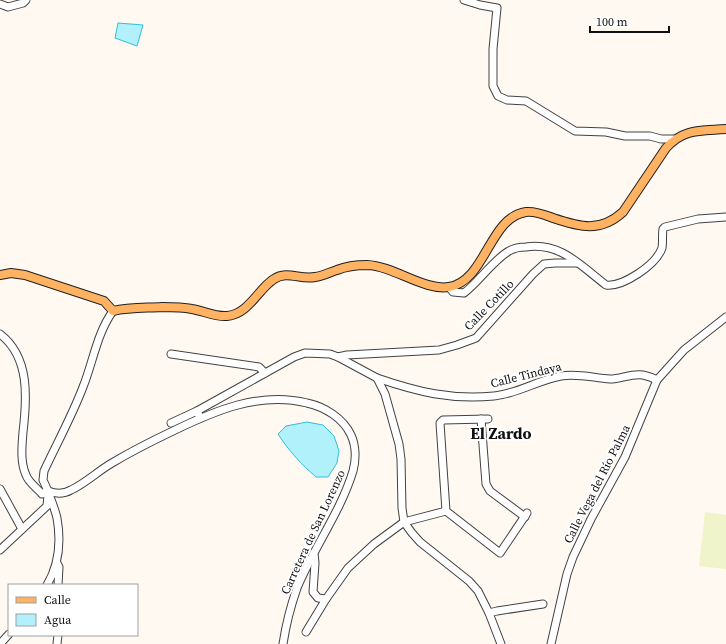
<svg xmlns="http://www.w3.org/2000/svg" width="726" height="644" font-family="'Source Serif 4',serif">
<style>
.pitch{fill:#eff4ca}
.water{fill:#b1f1fb;stroke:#32bed8}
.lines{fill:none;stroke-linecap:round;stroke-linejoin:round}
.minor-casing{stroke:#424242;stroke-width:9}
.major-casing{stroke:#202020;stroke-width:10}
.minor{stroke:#fff;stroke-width:7}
.major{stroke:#ffb362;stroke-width:8}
.labels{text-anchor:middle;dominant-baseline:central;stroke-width:4;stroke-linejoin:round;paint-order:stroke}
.street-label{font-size:12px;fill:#0f0f0f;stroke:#fff}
.district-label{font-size:16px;font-weight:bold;fill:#0f0f0f;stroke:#fff}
</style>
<rect width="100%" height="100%" fill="#fff9f2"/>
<polygon class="pitch" points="705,512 726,515 726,569 699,566"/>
<g class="water">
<polygon points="118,23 143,25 137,46 115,38"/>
<path d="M 307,422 L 323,425 L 334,436 L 339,451 L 337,463 L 328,477 L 316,477 C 302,465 288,450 278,434 L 286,426 Z"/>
</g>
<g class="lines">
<defs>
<g id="minor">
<polyline points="464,0 480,5 497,8 493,49 493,86 498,96 507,100 526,101 575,131 606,132 625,136 650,136 661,139 674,139"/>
<polyline points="0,4 8,7 23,3 26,0"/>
<path d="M 449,287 L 453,292 L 464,293 C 479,282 493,260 509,251 C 514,248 521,247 526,247 C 561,242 581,266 606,285 C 623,287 656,265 662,248 C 663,243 662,235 663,229 L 665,227 L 698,219 L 726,217"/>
<path d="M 113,311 C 97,333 93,362 83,387 C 72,416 57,443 44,471 L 43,480 L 48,491 C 56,494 64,494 71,490 C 86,483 98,471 112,463 C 132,451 152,441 173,431 C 214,411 260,391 307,403 C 325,407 343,418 351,435 C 356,446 356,460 353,471 C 341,511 313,549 297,588 C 290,608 286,624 283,644"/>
<path d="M 0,334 C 30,357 27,398 23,432 C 22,445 20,462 26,475 C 28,482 37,488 42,494 L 48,491"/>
<polyline points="171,354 259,367 265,373"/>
<polyline points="338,357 347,355 439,350 457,345 476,338 533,274 544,264 555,263 577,263"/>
<path d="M 377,378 C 418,392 450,400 494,396 C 517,394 538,380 561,376 C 577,373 594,378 610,379 C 621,379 632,373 643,375 C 648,376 653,378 657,380"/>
<polyline points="200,418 197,411 294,357 305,353 330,354 338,357 377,378 385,394 399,444 401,459 402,508 404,522 412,533 420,542 469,581 478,591 489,613 501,644"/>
<polyline points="481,419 486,484 490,491 525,517"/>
<polyline points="488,419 443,420 440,423 446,511 500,553 527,513"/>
<polyline points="171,423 197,411"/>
<polyline points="0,489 22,529"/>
<polyline points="0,550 47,506 48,495"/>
<polyline points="314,553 315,563 313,592 318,598 326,599 348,568 374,544 404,522 446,511"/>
<polyline points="57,563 59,567 58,585"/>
<path d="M 47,585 C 59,565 61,541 57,518 C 55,509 51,500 48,491"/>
<polyline points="489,613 497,611 543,604"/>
<polyline points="306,632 326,599"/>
<polyline points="0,644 9,634"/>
<polyline points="57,644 58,635"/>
<polyline points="551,644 567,574 573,557 591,519 625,457 657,380 684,350 726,317"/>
</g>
<path id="major" d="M 0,275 L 11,273 L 25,275 L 104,301 L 113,311 C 129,307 145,308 162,307 C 172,307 182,307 192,309 C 204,311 215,317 227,316 C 249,314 258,289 274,279 C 287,270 300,280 315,277 C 323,276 330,272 337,270 C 347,266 357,265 367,265 C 394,266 424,291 449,287 C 486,281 489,217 526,212 C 535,211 545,215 553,218 C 580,227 600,233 623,212 L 666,148 C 684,128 701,131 726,129"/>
</defs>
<use href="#minor" class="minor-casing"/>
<use href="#major" class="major-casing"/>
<use href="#minor" class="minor"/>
<use href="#major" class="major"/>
</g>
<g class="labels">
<g class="street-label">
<text transform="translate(489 305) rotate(-46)">Calle Cotillo</text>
<text transform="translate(526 375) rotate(-14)">Calle Tindaya</text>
<text transform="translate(597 484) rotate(-63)">Calle Vega del Río Palma</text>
<text transform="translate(313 532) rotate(-65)">Carretera de San Lorenzo</text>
</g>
<g class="district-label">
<text x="501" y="433">El Zardo</text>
</g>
</g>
<rect x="8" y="584" width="130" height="52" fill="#ffffff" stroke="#9f9f9f"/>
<rect x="16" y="597" width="20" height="6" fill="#ffb362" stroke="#9f9f9f"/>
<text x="44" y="604" font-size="12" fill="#0f0f0f">Calle</text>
<rect x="16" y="614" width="20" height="12" fill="#b1f1fb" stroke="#9f9f9f"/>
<text x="44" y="624" font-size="12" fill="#0f0f0f">Agua</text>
<path d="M590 26v6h79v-6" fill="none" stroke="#0f0f0f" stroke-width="2"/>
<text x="596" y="26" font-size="12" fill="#0f0f0f" stroke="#ffffff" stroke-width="3" paint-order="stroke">100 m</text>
</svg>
